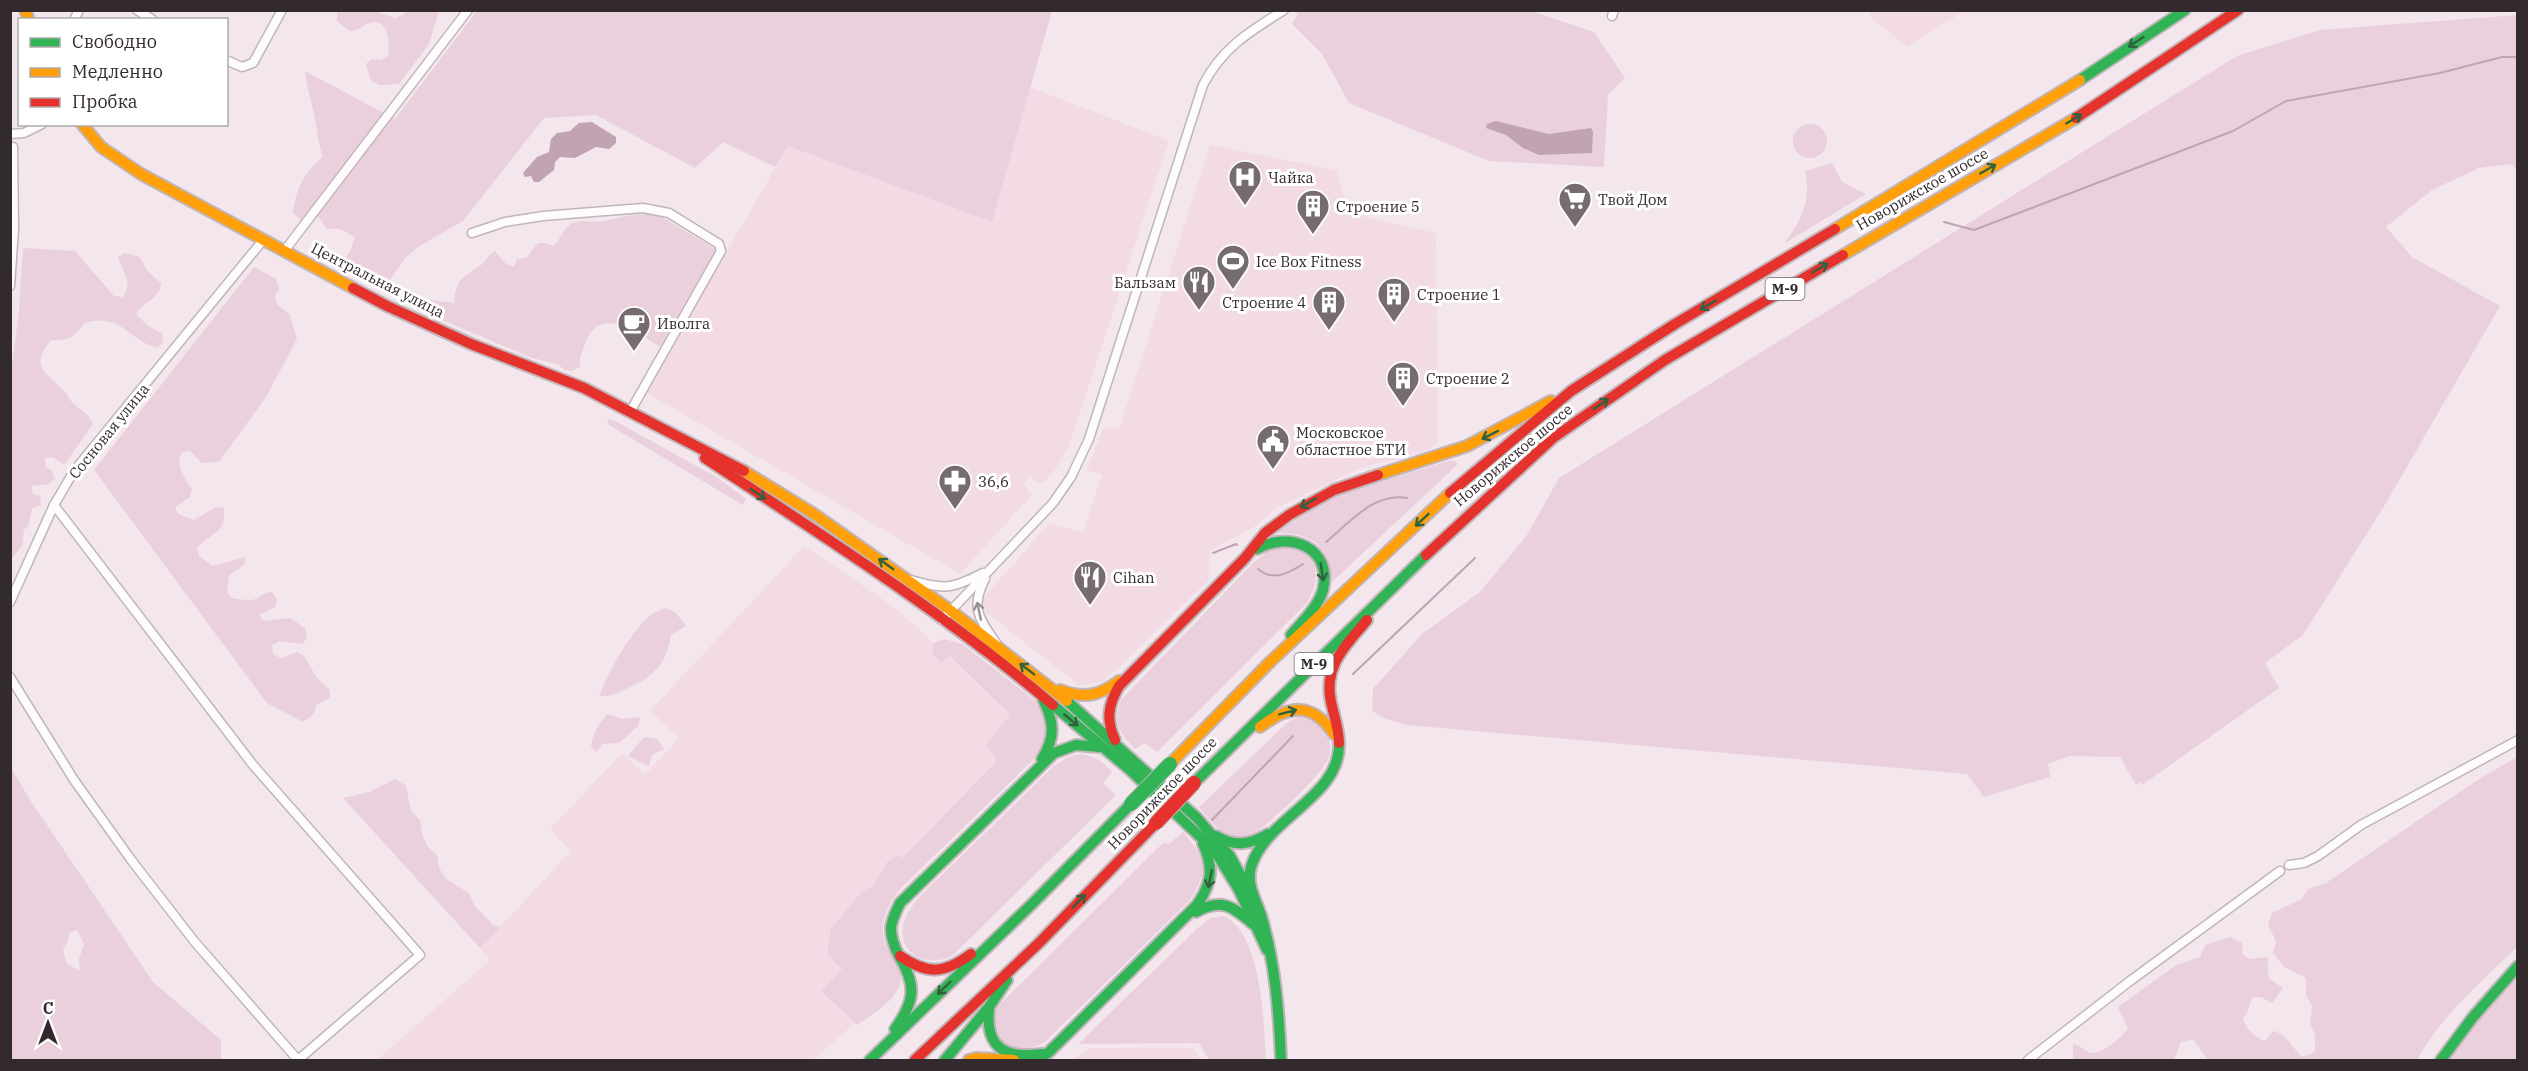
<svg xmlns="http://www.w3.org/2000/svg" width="2528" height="1071" font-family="'IBM Plex Serif',serif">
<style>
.built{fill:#f3dbe6}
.green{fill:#ead0dc;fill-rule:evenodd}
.water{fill:#c1a3b1}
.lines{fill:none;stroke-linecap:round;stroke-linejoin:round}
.stream{stroke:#c1a3b1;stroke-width:2}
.street-casing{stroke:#c0b6ba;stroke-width:11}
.fast-casing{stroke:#c0b6ba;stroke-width:14}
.slow-casing{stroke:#c0b6ba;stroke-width:14}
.jam-casing{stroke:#c0b6ba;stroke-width:14}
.street{stroke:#fdfbfc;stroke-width:8}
.fast{stroke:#30b455;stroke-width:10}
.slow{stroke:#ff9f0a;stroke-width:10}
.jam{stroke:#e5322d;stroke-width:10}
.fast-bridge-casing{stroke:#c0b6ba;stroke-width:16;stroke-linecap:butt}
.jam-bridge-casing{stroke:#c0b6ba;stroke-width:16;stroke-linecap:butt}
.fast-bridge{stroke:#30b455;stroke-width:14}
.jam-bridge{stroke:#e5322d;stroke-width:14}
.oneway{stroke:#32613e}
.oneway2{stroke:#989295}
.labels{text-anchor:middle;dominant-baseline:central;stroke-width:6;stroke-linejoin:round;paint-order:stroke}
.shield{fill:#fff;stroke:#706a6d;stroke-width:1.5}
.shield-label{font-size:14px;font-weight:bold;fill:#332a2e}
.poi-label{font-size:15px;fill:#332a2e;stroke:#fff;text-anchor:start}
.street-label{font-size:15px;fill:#332a2e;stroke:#fff}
</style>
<rect width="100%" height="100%" fill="#f3e6ec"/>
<g class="built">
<polygon points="1868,11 1964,11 1907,47 1874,20"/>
<polygon points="1030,87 1169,141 1068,449 1052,474 1043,483 1037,482 1030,477 1023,483 1032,495 960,574 645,392 788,146 991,221"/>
<polygon points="1210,145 1336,170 1349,213 1436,233 1438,442 1429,450 1363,467 1278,507 1254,527 1211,550 1208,581 1103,682 1079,685 983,610 984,597 1050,523 1083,533 1102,475 1087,470 1104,427 1119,429"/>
<polygon points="804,546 897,609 933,643 932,654 941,663 950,656 1010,716 985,746 993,754 997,762 902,858 881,871 879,878 874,885 862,891 842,969 821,991 855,1023 813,1060 377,1060 490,960 480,948 571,851 550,829 622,753 645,775 679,738 650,711"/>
<polygon points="1091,1048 1193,1048 1201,1060 1073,1060"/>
</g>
<g class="green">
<path d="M 1528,10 L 1594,32 L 1625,78 L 1608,95 L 1604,167 L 1489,161 L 1349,103 L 1322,54 L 1292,24 L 1298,13 L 1293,11 ZM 1496,121 L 1549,134 L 1562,133 L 1592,153 C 1550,154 1523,159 1496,121 Z"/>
<path d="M 337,11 L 374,11 L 395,18 L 403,15 L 406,11 L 439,11 L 429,44 L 399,84 L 379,85 L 371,80 L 366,64 L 372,59 L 381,60 L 388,56 C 390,42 389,15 367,24 C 360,27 358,31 350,31 L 337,21 Z"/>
<path d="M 477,11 L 1052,11 L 992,222 L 788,146 L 775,167 L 723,142 L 695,168 L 596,115 L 544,118 L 463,221 L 421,245 L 405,258 L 384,289 L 380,288 L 340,263 L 350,252 L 355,237 L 340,229 L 327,229 L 312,208 L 301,220 L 293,213 C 296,189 304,172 323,157 C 318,143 317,129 314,114 C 311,99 307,88 305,71 L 395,119 Z"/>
<polygon points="2517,15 2517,170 2510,164 2479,168 2432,190 2386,227 2412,257 2500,306 2386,503 2303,635 2265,663 2279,688 2142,785 2140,782 2136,785 2120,757 2070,756 2048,764 2050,777 1984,797 1967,774 1407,725 1386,719 1372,711 1373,689 1422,634 1480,592 1527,535 1559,478 2237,56 2320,30"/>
<circle cx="1810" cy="141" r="17"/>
<path d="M 1832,163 L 1842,182 L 1866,194 L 1785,243 C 1801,220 1812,200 1805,171 Z"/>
<path d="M 646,214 L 662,217 L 715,249 L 715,257 L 708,263 L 660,347 C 638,333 599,303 585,344 C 582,352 579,358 580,367 L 572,371 L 564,370 L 558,364 L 532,358 L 431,315 L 427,307 L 430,300 L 454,303 C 457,276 461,280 481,265 C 486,261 488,255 495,251 L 506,264 L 514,267 L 517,259 L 526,258 L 538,243 L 546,243 L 553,246 C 561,240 562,229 571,224 C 580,219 593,223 604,221 C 618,218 630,214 646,214 Z"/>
<path d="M 23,248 L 75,251 L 114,296 L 123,297 C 134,281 122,273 118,257 L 125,253 L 140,257 L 148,272 L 161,283 C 160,299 143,301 136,314 L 148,326 L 162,333 L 163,341 L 158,348 C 127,340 122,312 84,323 C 74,338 69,341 51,340 C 27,368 50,375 66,393 C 68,396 69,399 71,401 C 78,410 89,411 93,424 L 64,465 L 53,457 L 45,458 L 46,467 L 52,471 L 55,478 L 49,484 L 31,486 L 33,494 L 40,496 L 41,505 L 32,508 L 29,524 L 24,530 L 22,546 L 11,559 L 10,380 L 19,311 Z"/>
<path d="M 254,267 L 276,279 L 279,289 L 275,296 L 277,304 L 290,315 L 297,339 L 266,397 L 219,462 L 202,463 L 190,451 L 182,452 C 175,466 184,478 192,489 L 190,497 L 175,507 L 178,514 L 194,520 L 216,507 L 224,508 C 226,535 211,532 197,548 L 199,556 L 213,566 L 246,557 L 244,565 L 229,575 L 227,591 L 231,598 C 239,599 251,602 258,598 C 264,594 264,593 272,592 L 277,599 L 275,607 L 259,615 L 264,621 L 290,618 L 305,628 L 307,637 L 303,644 L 279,641 L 272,646 L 273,654 L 281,658 L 297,652 L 304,656 L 317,678 L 330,690 L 330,698 L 316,705 L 314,714 L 303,722 L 267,703 L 94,470 Z"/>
<polygon points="607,419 615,421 718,478 746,499 743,505 609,425"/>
<path d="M 1448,461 L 1455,461 L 1458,464 L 1332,582 C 1329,575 1330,566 1327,558 C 1317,537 1298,533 1277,533 L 1297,518 L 1336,496 Z"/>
<path d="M 1281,547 C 1318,549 1324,576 1306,604 L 1157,752 L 1145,743 L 1135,749 C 1118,732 1113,723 1121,700 L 1253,563 L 1267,552 Z"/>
<path d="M 665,608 L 676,613 L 686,626 L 671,635 C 667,662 655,676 630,687 C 619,692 612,697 599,696 C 610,669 627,638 648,617 C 652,613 659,611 665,608 Z"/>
<path d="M 944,639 L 962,644 L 1037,702 C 1053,719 1050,737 1038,755 L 900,889 C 856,946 912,959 899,987 C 891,1004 871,1015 857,1025 L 821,991 L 842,969 L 827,954 L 831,929 L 862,891 L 874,885 L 887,862 L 898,855 L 902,858 L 996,762 L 993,754 L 985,746 L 1010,715 L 950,656 L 941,663 L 932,654 L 933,643 Z"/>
<path d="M 607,714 L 623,719 L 640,717 L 638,726 L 619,743 L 602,744 L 597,752 L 591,747 C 593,732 598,726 607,714 Z"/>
<path d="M 1301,715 C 1322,721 1336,737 1328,760 C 1323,773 1265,828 1252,835 C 1248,837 1242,838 1238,838 C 1221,837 1209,819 1199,807 L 1286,724 Z"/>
<polygon points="644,737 657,739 664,749 652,755 649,766 628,756"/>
<path d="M 1080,754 C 1095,756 1102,761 1112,772 L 1103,783 L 1116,795 L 952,956 C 930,967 899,957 903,927 C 904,916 912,907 918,898 L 1054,766 L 1068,757 Z"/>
<path d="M 2517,757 L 2517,947 C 2482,981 2440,1017 2417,1060 L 2208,1060 L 2193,1039 L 2181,1042 L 2174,1060 L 2073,1060 L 2073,1044 C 2081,1045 2084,1051 2091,1053 C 2101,1055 2122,1037 2128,1029 L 2118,1007 L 2176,965 L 2200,957 L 2205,945 L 2230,937 L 2242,943 L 2243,955 L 2249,959 L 2267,957 C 2270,964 2266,973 2270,979 C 2273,982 2279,985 2283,988 L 2272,1003 L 2261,997 L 2253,997 C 2248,1005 2250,1011 2243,1018 C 2245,1028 2256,1039 2265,1041 L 2273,1031 C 2288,1034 2291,1048 2303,1057 L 2315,1052 L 2315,1035 L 2310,1024 L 2312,1006 L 2306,996 L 2306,978 L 2284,967 L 2273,953 L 2276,941 L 2268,925 L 2272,913 L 2302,899 L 2308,889 L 2326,883 L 2476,781 Z"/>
<path d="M 11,768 L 30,800 L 153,982 L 221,1040 L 221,1060 L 11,1060 ZM 77,930 L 84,944 L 79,959 L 80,971 L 66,963 L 63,948 L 68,941 L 69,933 Z"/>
<polygon points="395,779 406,786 411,811 420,820 422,833 427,846 437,855 439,868 446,879 469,893 474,905 492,924 500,928 480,948 343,798 369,792"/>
<path d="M 1183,832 C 1206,859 1210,869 1190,900 L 1046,1041 C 1015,1059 986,1046 996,1008 L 1163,843 L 1169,844 Z"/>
<path d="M 1223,916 C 1262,932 1264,1024 1266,1060 L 1209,1060 L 1199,1043 L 1078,1044 L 1199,927 L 1211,918 Z"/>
<polygon points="2517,974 2517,1060 2450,1060 2463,1038"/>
</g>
<g class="water">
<polygon points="1496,121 1549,134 1591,128 1593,132 1592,153 1539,155 1523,148 1506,135 1486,128 1487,124"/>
<polygon points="592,122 616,137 616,143 609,149 596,147 575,158 560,157 555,162 554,170 539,182 534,182 531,176 525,177 523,173 537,157 549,152 551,139 557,133 570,131 579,123"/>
</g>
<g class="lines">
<g class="stream">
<polyline points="1944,222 1974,230 2233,131 2286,101 2440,73 2502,57 2518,57"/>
<path d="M 1326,542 C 1349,523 1374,492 1407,498"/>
<polyline points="1213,553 1236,544 1237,545"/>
<path d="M 1258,569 C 1273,582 1289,573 1303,564"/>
<polyline points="1353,674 1475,558"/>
<polyline points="1212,820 1293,736"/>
</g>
<defs>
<g id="street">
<polyline points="137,10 153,20"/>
<polyline points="1612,16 1614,10"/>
<polyline points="74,20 79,10"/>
<polyline points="226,60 242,67 253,63 282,10"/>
<polyline points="10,134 24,133 42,124"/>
<polyline points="472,233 505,222 543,216 643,208 669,213 719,244 721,251 630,412"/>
<polyline points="285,250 468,10"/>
<polyline points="10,286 14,229 13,147"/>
<polyline points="54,505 253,765 420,955 298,1060"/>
<path d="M 985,579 C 970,608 979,618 996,643"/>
<path d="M 911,580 C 944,590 952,589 983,573"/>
<polyline points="10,602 54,505 74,471 264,239"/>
<path d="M 942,620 L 1053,503 L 1071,477 L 1089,439 L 1203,85 C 1222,48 1249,32 1284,10"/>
<polyline points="10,677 74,780 132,861 194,941 298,1060"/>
<polyline points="2289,865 2304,863 2318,856 2361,825 2518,740"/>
<polyline points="2028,1060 2130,981 2280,871"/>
</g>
<g id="fast">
<polyline points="2080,80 2185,10"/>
<path d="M 1257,549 C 1290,530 1333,548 1323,590 C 1318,607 1302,622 1291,635"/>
<polyline points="1067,701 1197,818 1230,856 1256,904"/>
<polyline points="1053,705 1130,770 1215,851 1239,890 1267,950"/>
<path d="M 1042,759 C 1056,737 1054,722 1043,699"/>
<polyline points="1194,783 1426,555"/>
<path d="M 1216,836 C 1234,847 1250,845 1268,834"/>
<path d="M 1196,912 C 1222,897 1233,907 1253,924"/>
<path d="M 989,1008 C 985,1048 1005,1059 1042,1054"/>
<path d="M 895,1029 C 915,1001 917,986 899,956 C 895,948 891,939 891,929 C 891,920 896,912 900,903 L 1054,753 L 1076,745 L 1100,747"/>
<polyline points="870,1060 1032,904 1131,804"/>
<polyline points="945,1060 989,1007 1007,980"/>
<path d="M 1034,1060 L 1048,1053 L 1197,905 C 1212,883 1214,868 1203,844"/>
<path d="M 1281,1060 C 1279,1012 1275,961 1261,915 C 1256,900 1246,884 1251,867 C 1265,818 1341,797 1339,743"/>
<polyline points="2441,1060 2473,1017 2518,966"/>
</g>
<g id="slow">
<polyline points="25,10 29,20"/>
<polyline points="82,124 101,147 141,174 353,288"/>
<polyline points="1835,229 2080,80"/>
<polyline points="1843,255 2076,118"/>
<polyline points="744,471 814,514 950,610 1067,701"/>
<polyline points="1378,475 1467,446 1551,401"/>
<path d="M 1060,690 C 1084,699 1099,696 1119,681"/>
<path d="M 1260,727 C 1289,705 1312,701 1334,734"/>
<polyline points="1170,764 1270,662 1450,493"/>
<polyline points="969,1060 976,1058 1014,1060"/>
</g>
<g id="jam">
<polyline points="2076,118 2238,10"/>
<polyline points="353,288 387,306 471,344 584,388 744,471"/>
<path d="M 705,458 C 823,536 945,613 1053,705"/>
<polyline points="1450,493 1571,391 1675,324 1835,229"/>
<polyline points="1426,555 1553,438 1665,360 1843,255"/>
<path d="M 1115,740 C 1106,720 1108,705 1119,686 L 1245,558 L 1265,533 L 1289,515 L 1334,490 L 1378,475"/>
<path d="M 1339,743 C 1339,729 1334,716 1331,702 C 1323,665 1346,646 1367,620"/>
<path d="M 900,956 C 928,975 944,974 971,954"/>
<polyline points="915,1060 1039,943 1156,823"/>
</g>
</defs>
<use href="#street" class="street-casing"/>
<use href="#fast" class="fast-casing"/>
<use href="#slow" class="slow-casing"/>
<use href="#jam" class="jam-casing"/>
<use href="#street" class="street"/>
<use href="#fast" class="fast"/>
<use href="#slow" class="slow"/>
<use href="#jam" class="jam"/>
<defs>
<polyline id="fast-bridge" points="1131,804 1170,764"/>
<polyline id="jam-bridge" points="1156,823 1194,783"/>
</defs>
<use href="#fast-bridge" class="fast-bridge-casing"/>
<use href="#jam-bridge" class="jam-bridge-casing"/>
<use href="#fast-bridge" class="fast-bridge"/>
<use href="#jam-bridge" class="jam-bridge"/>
</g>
<defs><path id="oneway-shaft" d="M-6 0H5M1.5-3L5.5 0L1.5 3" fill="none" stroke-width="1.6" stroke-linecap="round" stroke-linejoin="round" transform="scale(1.5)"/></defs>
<g class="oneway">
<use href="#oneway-shaft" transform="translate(2136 42) rotate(147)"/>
<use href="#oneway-shaft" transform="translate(2074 119) rotate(-30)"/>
<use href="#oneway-shaft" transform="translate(1988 169) rotate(-30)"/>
<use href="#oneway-shaft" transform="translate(1820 268) rotate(-30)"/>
<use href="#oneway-shaft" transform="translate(1708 305) rotate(150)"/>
<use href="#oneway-shaft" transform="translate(1601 404) rotate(-35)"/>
<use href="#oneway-shaft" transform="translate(1490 435) rotate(153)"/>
<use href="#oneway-shaft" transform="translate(758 494) rotate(33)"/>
<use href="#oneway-shaft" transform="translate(1308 503) rotate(150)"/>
<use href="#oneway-shaft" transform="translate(1422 520) rotate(137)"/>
<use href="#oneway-shaft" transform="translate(886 564) rotate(-144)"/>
<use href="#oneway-shaft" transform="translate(1322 572) rotate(81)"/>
<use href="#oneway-shaft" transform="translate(1027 669) rotate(-143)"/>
<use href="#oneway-shaft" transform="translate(1288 712) rotate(-15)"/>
<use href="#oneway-shaft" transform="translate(1071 720) rotate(40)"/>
<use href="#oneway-shaft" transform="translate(1210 879) rotate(102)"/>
<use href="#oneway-shaft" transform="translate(1079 901) rotate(-46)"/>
<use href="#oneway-shaft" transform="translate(944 988) rotate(136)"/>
</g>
<use class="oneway2" href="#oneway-shaft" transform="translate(979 611) rotate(-102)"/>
<defs>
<symbol id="hospital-pin" viewBox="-11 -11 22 30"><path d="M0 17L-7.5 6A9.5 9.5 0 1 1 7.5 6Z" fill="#766c70" stroke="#fff"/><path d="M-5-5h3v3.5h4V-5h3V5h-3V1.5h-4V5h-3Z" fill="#fff"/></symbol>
<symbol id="supermarket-pin" viewBox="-11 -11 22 30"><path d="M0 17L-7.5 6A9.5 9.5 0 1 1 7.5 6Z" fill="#766c70" stroke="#fff"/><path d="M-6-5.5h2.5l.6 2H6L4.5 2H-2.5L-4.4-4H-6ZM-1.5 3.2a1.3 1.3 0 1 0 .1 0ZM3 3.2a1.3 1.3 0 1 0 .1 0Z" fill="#fff"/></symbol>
<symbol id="building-pin" viewBox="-11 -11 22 30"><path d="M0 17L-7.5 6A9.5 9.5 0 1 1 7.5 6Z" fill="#766c70" stroke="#fff"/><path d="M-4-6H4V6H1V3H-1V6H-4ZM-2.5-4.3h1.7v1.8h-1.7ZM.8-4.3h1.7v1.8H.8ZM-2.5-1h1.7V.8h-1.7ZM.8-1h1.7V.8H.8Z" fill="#fff"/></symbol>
<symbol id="stadium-pin" viewBox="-11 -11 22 30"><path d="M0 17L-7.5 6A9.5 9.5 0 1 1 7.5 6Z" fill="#766c70" stroke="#fff"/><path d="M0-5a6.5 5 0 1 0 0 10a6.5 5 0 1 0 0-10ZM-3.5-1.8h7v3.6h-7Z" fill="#fff"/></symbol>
<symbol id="restaurant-pin" viewBox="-11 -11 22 30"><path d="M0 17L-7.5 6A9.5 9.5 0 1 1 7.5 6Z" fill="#766c70" stroke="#fff"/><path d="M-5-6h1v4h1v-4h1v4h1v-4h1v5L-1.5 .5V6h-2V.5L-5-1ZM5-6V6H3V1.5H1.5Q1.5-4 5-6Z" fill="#fff"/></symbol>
<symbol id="cafe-pin" viewBox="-11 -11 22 30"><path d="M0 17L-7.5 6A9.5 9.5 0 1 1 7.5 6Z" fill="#766c70" stroke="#fff"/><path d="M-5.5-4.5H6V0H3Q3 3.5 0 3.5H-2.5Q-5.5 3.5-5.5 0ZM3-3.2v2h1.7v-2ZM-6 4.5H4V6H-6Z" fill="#fff"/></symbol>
<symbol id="civic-pin" viewBox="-11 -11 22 30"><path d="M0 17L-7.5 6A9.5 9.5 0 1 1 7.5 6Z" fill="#766c70" stroke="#fff"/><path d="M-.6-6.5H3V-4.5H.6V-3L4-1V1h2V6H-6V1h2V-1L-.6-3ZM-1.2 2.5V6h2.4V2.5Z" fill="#fff"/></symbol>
<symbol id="pharmacy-pin" viewBox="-11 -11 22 30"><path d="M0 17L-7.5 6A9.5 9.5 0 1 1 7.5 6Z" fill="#766c70" stroke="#fff"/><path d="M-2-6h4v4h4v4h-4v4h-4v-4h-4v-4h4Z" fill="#fff"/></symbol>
</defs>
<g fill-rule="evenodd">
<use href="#hospital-pin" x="1226" y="158" width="38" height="52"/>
<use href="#supermarket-pin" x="1556" y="180" width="38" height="52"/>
<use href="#building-pin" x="1294" y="187" width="38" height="52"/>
<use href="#stadium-pin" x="1214" y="242" width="38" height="52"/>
<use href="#restaurant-pin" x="1180" y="263" width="38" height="52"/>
<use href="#building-pin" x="1375" y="275" width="38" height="52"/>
<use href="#building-pin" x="1310" y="283" width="38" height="52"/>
<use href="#cafe-pin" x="615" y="304" width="38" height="52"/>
<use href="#building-pin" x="1384" y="359" width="38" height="52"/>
<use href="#civic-pin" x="1254" y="422" width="38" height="52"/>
<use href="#pharmacy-pin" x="936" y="462" width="38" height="52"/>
<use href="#restaurant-pin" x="1071" y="558" width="38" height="52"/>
</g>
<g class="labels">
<g class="shield">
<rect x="1765.5" y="278" width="39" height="22" rx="4.5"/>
<rect x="1294.5" y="653" width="39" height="22" rx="4.5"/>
</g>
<g class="shield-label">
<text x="1785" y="289">М-9</text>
<text x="1314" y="664">М-9</text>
</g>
<g class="poi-label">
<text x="1268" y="177">Чайка</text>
<text x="1598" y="199">Твой Дом</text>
<text x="1336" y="206">Строение 5</text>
<text x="1256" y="261">Ice Box Fitness</text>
<text x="1176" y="282" text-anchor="end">Бальзам</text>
<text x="1417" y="294">Строение 1</text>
<text x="1306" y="302" text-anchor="end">Строение 4</text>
<text x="657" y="323">Иволга</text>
<text x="1426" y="378">Строение 2</text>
<text x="1296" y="432">Московское<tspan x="1296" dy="17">областное БТИ</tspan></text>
<text x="978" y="481">36,6</text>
<text x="1113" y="577">Cihan</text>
</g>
<g class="street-label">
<text transform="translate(1922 189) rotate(-30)">Новорижское шоссе</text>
<text transform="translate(378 280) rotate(27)">Центральная улица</text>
<text transform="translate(109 431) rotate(-51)">Сосновая улица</text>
<text transform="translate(1513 455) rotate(-40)">Новорижское шоссе</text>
<text transform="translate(1162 793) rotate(-46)">Новорижское шоссе</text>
</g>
</g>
<rect width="2528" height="1071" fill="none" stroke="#332a2e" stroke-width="24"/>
<rect x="18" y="18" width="210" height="108" fill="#ffffff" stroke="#adaaab" stroke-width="1.5"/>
<rect x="30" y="38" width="30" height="9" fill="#30b455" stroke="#adaaab" stroke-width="1.5"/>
<text x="72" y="48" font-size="18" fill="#332a2e">Свободно</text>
<rect x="30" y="68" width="30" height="9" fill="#ff9f0a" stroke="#adaaab" stroke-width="1.5"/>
<text x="72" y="78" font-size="18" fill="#332a2e">Медленно</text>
<rect x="30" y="98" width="30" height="9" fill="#e5322d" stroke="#adaaab" stroke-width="1.5"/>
<text x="72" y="108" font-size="18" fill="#332a2e">Пробка</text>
<g transform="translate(48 1023)" stroke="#ffffff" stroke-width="4.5" paint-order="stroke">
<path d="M0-4.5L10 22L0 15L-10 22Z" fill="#332a2e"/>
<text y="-9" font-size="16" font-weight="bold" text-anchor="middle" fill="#332a2e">С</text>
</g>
</svg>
